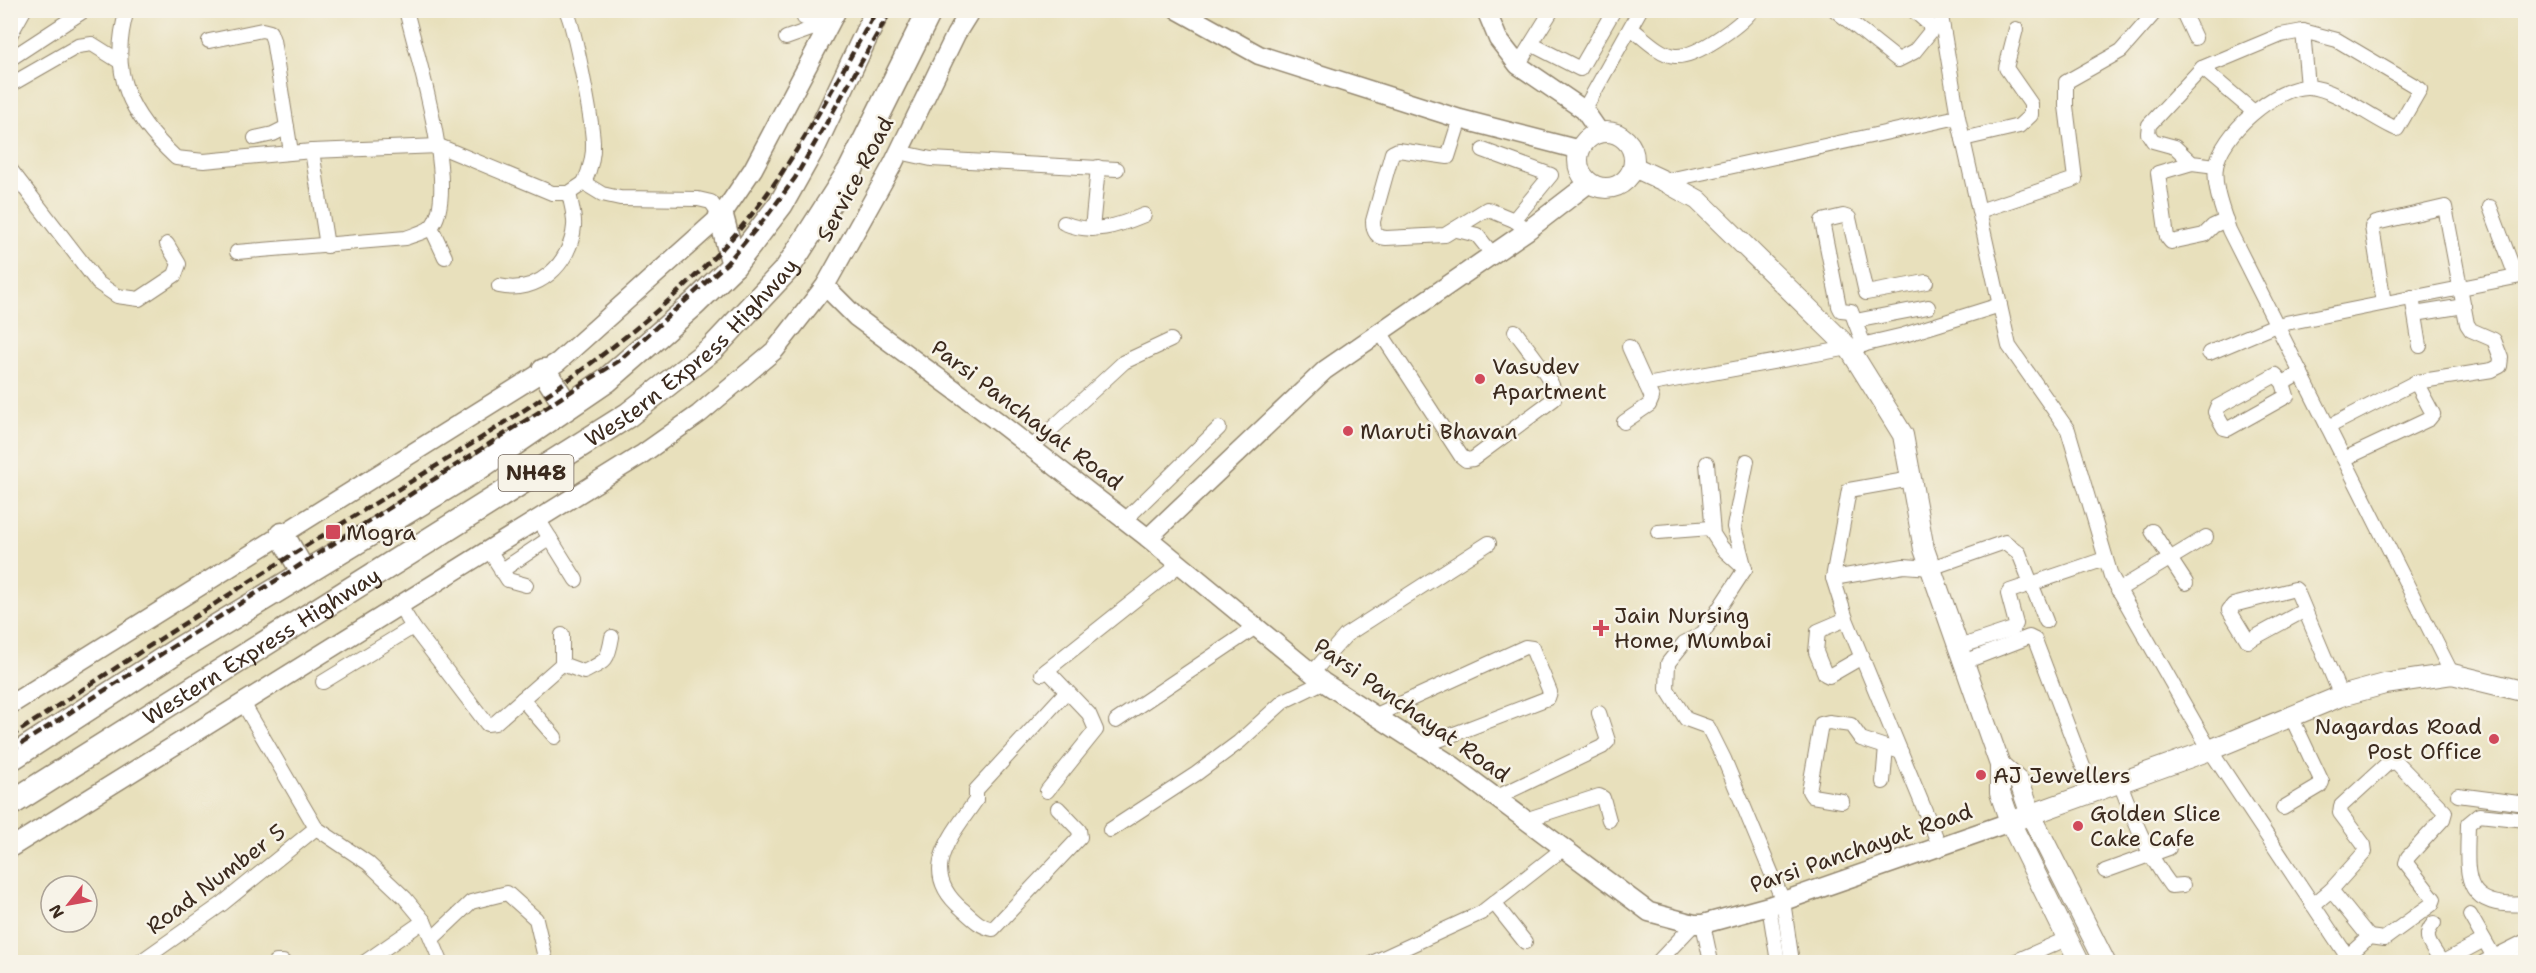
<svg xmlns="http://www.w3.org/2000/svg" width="2536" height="973" font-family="'Shantell Sans',sans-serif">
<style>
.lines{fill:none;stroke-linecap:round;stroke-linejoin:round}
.minor-casing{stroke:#92856d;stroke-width:16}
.tertiary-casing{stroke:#92856d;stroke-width:21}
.secondary-casing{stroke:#92856d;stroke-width:22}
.trunk-casing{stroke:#92856d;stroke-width:27}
.minor{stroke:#fff;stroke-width:14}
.tertiary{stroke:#fff;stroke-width:18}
.secondary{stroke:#fff;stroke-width:20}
.trunk{stroke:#fff;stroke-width:24}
.rail{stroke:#3b2a1e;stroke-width:4.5;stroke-dasharray:9 4.5;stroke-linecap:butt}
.poi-dot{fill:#d1495b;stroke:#f7f3e8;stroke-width:2}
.labels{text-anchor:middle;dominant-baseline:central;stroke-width:5;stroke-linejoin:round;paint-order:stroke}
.shield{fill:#f7f3e8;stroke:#73665b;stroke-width:1.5}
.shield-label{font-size:21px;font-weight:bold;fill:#3b2a1e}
.street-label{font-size:22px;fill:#3b2a1e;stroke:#f7f3e8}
.poi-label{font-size:22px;fill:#3b2a1e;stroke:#f7f3e8;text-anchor:start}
</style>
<rect width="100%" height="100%" fill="#f7f3e8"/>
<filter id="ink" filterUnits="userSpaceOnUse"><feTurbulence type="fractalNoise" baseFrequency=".0167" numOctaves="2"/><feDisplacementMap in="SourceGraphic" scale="12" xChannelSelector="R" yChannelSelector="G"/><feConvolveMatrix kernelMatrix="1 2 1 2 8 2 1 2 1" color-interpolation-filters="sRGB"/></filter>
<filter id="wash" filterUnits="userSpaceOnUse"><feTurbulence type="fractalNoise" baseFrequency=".008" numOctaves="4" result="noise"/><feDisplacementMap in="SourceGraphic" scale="24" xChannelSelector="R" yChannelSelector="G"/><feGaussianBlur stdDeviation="1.35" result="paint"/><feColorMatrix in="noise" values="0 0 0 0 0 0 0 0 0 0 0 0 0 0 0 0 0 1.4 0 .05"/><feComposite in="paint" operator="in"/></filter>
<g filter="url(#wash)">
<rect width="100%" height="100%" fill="#e8e0bc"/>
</g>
<g filter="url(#ink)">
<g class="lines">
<defs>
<g id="minor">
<path d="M 127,10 C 108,74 130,115 176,158 L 204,161 L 312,151 L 439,146 L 552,193 L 569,193 L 584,183"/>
<path d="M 566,10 C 575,28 592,120 593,142 C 594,157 590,170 584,183"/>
<polyline points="1835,10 1898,60 1914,52 1931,31 1929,24 1913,10"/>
<polyline points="1940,10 1958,117"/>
<polyline points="2182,10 2195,38"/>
<polyline points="2520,10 2526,17"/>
<polyline points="804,18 826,10"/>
<path d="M 1631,28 C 1643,37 1660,55 1675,56 C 1695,58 1740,26 1752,10"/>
<polyline points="10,35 24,10"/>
<polyline points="786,38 831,22"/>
<polyline points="209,41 262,30 270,32 273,40 291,152"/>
<polyline points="1531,44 1580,69 1614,10"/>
<polyline points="10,59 85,10"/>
<polyline points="1518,65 1552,10"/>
<polyline points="2202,68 2149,125 2148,133 2153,141 2175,147 2192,163 2216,166"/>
<polyline points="10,85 78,46 92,44 119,61"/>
<path d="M 2308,87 L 2303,31 L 2337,40 L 2420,89 L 2397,129 C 2371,118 2337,89 2309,87 C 2277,85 2220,135 2216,167 C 2213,187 2223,211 2229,230 L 2452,674"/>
<polyline points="1584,110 1640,10"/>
<polyline points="2254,112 2202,68 2281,35 2303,31"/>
<path d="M 1460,119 L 1448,157 L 1398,150 L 1392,153 L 1373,221 C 1373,231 1376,237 1386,238 L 1445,235 L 1487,209 L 1514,220 L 1528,230"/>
<polyline points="255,138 273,134 287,127"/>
<polyline points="1963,139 2019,126 2031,115 2031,104 2006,68 2016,29"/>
<polyline points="1483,150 1551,175 1514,220"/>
<polyline points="312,151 327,246"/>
<polyline points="899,152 931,159 1117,169"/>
<polyline points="2192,163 2158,173 2167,237 2171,242 2204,235 2213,226 2226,220"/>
<polyline points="10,169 98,283 117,296 139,299 175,275 179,264 167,244"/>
<polyline points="1664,181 1958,117 2009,346 2068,430 2111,576 2210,750 2351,962"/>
<polyline points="584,183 602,194 620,198 698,199 711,202 721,216"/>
<polyline points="2490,207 2516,276"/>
<polyline points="1979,211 2075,179 2066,106 2066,82 2121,51 2157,10"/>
<path d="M 1064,223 C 1092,235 1118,226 1144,215"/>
<polyline points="431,227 445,257"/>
<polyline points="1092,229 1098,167"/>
<polyline points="1457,230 1477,235 1493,255"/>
<path d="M 237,252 L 406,238 C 413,235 426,232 431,227 C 461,195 416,52 406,10"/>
<path d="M 499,286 C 537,295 571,264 574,226 C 575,216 571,204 569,193"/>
<polyline points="2412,297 2420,346"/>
<polyline points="2415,314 2464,306"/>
<polyline points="1855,321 1928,307"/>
<path d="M 1380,332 L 1461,456 L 1466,460 L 1473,459 L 1554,399 C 1560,385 1524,345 1515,331"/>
<polyline points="1864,345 1851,311 1841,310 1839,306 1822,221 1843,216 1849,218 1866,293 1926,282"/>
<polyline points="2209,353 2276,325 2526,275"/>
<polyline points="2283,383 2287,396 2228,429 2224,428 2215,412 2217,407 2276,375 2283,383 2301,373"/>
<polyline points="1646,385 1849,348 1904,335 2000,305"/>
<polyline points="1624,422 1649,405 1652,398 1629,347"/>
<polyline points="2328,427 2416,382 2492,370 2500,366 2501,358 2494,340 2471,330 2467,324 2445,207 2376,223 2372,227 2384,303"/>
<polyline points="1031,448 1124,362 1171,340"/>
<polyline points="2344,459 2429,419 2433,414 2416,382"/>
<polyline points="1747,461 1734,527 1745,569 1703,633 1684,643 1668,663 1667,689 1686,719 1708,727 1724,759 1783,901 1792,962"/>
<polyline points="1707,463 1713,534 1722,548 1745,569"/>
<polyline points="538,519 576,580"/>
<polyline points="1125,520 1219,428"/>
<polyline points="2152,531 2186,583"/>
<polyline points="1658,532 1711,528"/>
<polyline points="489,550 508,580 526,585"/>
<polyline points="501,571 550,538"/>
<polyline points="1833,578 1849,490 1911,479"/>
<polyline points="2118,590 2206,537"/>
<path d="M 400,606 L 413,627 L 487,724 L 495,723 L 562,664 L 584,672 C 606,661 608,661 612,637"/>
<polyline points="2305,610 2248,641 2229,610 2233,605 2295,589 2297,591 2341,696"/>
<polyline points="1846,619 1818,631 1816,652 1825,674 1829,676 1862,657"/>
<polyline points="1959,647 2013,629 2016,624 2008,594 2010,591 2105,559"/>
<polyline points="1964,662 2029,637 2035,640 2093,793"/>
<polyline points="562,664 562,635"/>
<polyline points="1047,670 1089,714 1096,730 1047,791"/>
<polyline points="1313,672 1346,635 1489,543"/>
<polyline points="1042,674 1180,564"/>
<polyline points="323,682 413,627"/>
<polyline points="522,699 555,737"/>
<polyline points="243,703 316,828 368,863 405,898 424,921 441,962"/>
<polyline points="1376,715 1525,647 1532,648 1550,692 1548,698 1423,746"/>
<polyline points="1116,721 1257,626"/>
<polyline points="1883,782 1886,747"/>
<path d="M 2120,783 C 2134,820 2147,854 2171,886 L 2183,885"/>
<polyline points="2458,795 2526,804"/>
<polyline points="1495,798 1602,747 1608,741 1599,713"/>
<polyline points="1842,801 1812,796 1809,791 1821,724 1829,722 1851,725 1861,739 1901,752"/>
<path d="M 1058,808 L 1079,830 L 1080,837 L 993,929 C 980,927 972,918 962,909 C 917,871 951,837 976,800 L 976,790 L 1066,692"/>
<polyline points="2283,808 2320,786 2322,782 2291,716"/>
<polyline points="1525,820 1599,796 1603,798 1609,820"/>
<path d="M 2526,820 L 2479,815 L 2468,824 C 2467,875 2460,909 2526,904"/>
<polyline points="1110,830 1196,774 1239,742 1284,701 1323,682"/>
<polyline points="1940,847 1846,619 1833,578 1904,566 1931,568 2005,542 2019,553 2046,621"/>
<polyline points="2105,871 2169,848"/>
<polyline points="2331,890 2369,937"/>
<polyline points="1494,903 1525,942"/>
<polyline points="2313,905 2331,890 2365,852 2364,845 2340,813 2341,806 2387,764 2396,762 2445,812 2443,819 2408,857 2406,863 2434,899 2432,904 2384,939 2369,937 2347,957"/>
<polyline points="1769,906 1778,962"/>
<polyline points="2470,915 2494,957"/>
<path d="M 2434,923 C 2420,938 2433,947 2441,962"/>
<polyline points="1703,924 1711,962"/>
<polyline points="432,939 471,902 507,893 536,919 546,962"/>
<polyline points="140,962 222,904 316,828"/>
<polyline points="276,962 283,962"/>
<polyline points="365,962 424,921"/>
<polyline points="1374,962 1481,913 1564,848"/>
<polyline points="1658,962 1694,924"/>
<polyline points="2014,962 2066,939"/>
<polyline points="2443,962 2484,940"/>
<polyline points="2484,962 2526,941"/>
<polyline points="2514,962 2526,956"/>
</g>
<g id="tertiary">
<polyline points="1178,10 1259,55 1460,119 1580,150"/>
<polyline points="1486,10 1498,39 1518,65 1584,110 1600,133"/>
<polyline points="825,286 856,317 997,421 1148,538 1323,682 1452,765 1649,912 1694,924 1703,924 1769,906 2010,822"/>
<polyline points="1148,538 1325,370 1528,230 1589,183"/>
<polyline points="10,705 558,362 721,216 753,169 837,10"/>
<polyline points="10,848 641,455 699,414 775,350 825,286 893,164 956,34 971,10"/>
</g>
<g id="secondary">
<circle cx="1606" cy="160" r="28"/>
<polyline points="1634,167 1664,181 1698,200 1849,348 1903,435 1924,549 2000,765 2000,793 2010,822 2079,962"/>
<polyline points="2000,765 2020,783 2031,815 2105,962"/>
<polyline points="2010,822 2210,750 2341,696 2385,684 2452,674 2526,692"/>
</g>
<g id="trunk">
<polyline points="721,216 734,265"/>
<polyline points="544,371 567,407"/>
<polyline points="282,535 304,573"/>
<polyline points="10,759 178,650 478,468 607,380 694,304 734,265 781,204 813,147 878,10"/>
<path id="s1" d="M 10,804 L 628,415 L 713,348 L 787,269 L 851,169 L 930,10"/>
</g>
</defs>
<use href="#minor" class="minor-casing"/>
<use href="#tertiary" class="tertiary-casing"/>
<use href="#secondary" class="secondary-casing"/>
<use href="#trunk" class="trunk-casing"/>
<use href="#minor" class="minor"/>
<use href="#tertiary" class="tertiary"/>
<use href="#secondary" class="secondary"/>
<use href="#trunk" class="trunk"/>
<g class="rail">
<path d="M 10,737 C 123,663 236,589 351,518 C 480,439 614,362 720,251 C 786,182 829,93 877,10"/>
<polyline points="10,751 620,360 727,263 767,216 795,178 891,10"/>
</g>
</g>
</g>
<g class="poi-dot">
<circle cx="1480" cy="379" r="6"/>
<circle cx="1348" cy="431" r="6"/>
<rect x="325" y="524" width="16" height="16" rx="3"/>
<path d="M1598 619h6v6h6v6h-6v6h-6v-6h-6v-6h6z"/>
<circle cx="2494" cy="739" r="6"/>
<circle cx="1981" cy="775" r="6"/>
<circle cx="2078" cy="826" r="6"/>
</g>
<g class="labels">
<rect class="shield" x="498.5" y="455" width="75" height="36" rx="4.5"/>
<g class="shield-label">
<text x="536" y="473">NH48</text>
</g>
<g class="street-label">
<text transform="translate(855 179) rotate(-62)">Service Road</text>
<text stroke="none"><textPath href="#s1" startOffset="819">Western Express Highway</textPath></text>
<text transform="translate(1027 415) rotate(37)">Parsi Panchayat Road</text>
<text stroke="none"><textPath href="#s1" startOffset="297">Western Express Highway</textPath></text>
<text transform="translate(1412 710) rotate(35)">Parsi Panchayat Road</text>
<text transform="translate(1861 848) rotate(-19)">Parsi Panchayat Road</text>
<text transform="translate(216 879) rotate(-37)">Road Number 5</text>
</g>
<g class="poi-label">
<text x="1492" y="366">Vasudev<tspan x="1492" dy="25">Apartment</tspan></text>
<text x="1360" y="431">Maruti Bhavan</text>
<text x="346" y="532">Mogra</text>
<text x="1614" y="615">Jain Nursing<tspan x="1614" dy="25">Home, Mumbai</tspan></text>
<text x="2482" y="726" text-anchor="end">Nagardas Road<tspan x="2482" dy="25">Post Office</tspan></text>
<text x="1993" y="775">AJ Jewellers</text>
<text x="2090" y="813">Golden Slice<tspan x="2090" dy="25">Cake Cafe</tspan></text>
</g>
</g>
<rect width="2536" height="973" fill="none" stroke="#f7f3e8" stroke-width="36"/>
<g transform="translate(69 904) rotate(239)"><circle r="28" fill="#f7f3e8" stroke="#aca397" stroke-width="1.5"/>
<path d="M0-4.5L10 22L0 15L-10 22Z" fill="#d1495b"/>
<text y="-9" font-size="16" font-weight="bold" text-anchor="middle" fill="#3b2a1e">N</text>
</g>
</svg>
